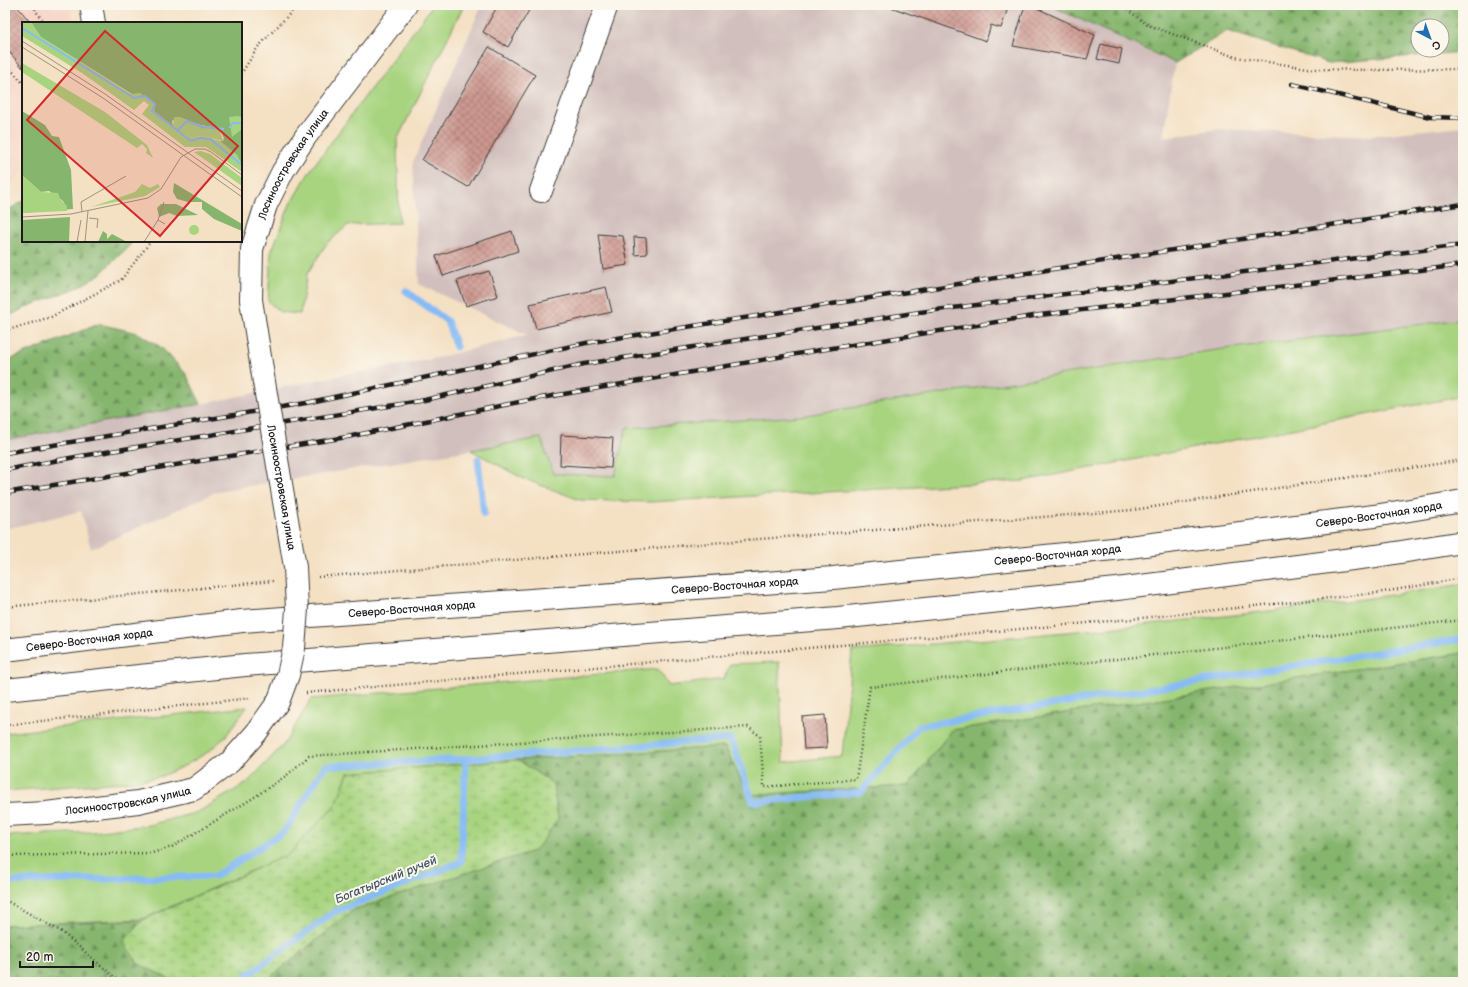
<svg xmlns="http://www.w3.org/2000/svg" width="1468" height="987" font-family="'Balsamiq Sans',sans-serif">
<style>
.built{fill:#f6d2c3}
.industrial{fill:#d1bfbd}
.grass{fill:#a8d480;stroke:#62784e}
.forest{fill:url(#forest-firs);stroke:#516945;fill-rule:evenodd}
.wetland{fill:url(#wetland-marsh);stroke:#62784e}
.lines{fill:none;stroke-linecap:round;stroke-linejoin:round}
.stream{stroke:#87bbf5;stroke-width:7}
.building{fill:url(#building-cross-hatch)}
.minor-casing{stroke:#3c3935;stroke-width:24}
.major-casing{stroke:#3c3935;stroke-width:24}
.path{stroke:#3c3935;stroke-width:2.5;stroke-dasharray:1 3;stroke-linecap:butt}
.minor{stroke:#fff;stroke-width:22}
.major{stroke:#fff;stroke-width:22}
.rail-casing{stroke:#1c1c1c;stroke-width:4.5}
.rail{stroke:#fbf7ec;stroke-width:3;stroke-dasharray:9;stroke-linecap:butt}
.minor-bridge-casing{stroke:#3c3935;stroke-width:24;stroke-linecap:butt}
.minor-bridge{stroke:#fff;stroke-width:22}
.labels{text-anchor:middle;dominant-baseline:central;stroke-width:4;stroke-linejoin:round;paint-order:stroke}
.street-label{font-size:11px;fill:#1c1c1c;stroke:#fbf7ec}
.water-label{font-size:12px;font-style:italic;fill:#415468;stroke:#fbf7ec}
.inset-river{fill:none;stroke:#87bbf5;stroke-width:2}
.inset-road{fill:none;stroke:#9e9280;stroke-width:1}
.view{fill:#d62828;fill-opacity:0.15;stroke:#d62828;stroke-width:2}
.inset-edge{fill:none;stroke:#1c1c1c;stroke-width:2}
</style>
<defs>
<pattern id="forest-firs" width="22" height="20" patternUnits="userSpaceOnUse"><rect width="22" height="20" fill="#86b66e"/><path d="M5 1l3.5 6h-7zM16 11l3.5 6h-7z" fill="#6d935a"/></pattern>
<pattern id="wetland-marsh" width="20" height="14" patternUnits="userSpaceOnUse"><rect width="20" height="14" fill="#a8d480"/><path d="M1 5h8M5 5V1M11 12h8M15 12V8" fill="none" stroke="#90b56e"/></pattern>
<pattern id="building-cross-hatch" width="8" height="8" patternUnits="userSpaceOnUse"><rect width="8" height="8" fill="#cd9891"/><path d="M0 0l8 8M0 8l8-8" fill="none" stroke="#a67b76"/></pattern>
</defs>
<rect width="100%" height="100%" fill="#fbf7ec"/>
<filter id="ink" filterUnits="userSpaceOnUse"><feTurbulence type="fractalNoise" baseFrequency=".025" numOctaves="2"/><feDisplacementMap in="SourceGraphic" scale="8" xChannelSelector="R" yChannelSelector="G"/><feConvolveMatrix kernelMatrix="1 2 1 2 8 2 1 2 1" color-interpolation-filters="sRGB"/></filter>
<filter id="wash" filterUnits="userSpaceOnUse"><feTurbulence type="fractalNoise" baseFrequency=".012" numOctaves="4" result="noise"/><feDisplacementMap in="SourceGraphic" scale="16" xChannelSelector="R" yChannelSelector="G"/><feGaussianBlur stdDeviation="0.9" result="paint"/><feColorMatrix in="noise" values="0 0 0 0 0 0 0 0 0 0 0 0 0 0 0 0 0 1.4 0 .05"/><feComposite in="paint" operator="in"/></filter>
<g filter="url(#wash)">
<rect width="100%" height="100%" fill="#f4e0c3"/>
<polygon class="built" points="5,5 70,5 73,23 23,23 23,172 5,189"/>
<polygon class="industrial" points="482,5 1049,5 1175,63 1163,137 1219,129 1369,136 1463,126 1463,396 1023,481 649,502 580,500 522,478 471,450 218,491 91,549 81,511 5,529 5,440 201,404 332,377 429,360 527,335 419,284 413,162"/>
<g class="grass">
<polygon points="433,5 464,5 397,140 399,223 348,225 327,243 307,274 300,314 280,312 268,301 271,253 290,204 312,168"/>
<polygon points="1463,319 1463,396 1023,481 649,502 580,500 522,478 471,450 541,438 553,474 615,476 626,428 800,416 1209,351"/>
<path d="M 1463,584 L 1463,653 L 953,730 L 908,786 L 748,795 L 724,747 L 518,760 L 348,773 L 336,805 L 289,854 L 143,919 L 5,925 L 5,836 L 93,832 L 149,825 L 198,812 L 247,783 L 285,743 L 311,699 L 658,669 L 669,686 L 724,679 L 730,664 L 779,662 L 783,762 L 842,756 L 852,651 C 1056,633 1261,617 1463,584 Z"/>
<polygon points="247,707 226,736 208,752 186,765 162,776 136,781 5,791 5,733"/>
</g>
<g class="forest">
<path d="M 1049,5 L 1463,5 L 1463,52 L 1329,63 L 1227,31 L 1175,63 ZM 1418,26 L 1442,26 L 1442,50 L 1418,50 Z"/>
<polygon points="23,201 23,241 134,241 100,274 79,287 29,306 5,318 5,212"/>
<polygon points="99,324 138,333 162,348 186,374 201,404 5,440 5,365 11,359"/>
<polygon points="1463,653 1463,982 261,982 267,980 353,910 536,850 558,819 553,784 518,760 725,747 748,795 908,786 952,730"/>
<polygon points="143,920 124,942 139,964 176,982 5,982 5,925"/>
</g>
<polygon class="wetland" points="518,760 553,784 558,819 536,850 353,910 267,980 261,982 176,982 139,964 123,942 143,920 289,854 336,805 348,773"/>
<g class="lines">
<g class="stream">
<polyline points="406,291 447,321 456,347"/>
<polyline points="478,459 484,514"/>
<polyline points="5,882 215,876 284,832 325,766 466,759 731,739 753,802 861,792 919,726 1463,639"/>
<polyline points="238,982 334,912 461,862 466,759"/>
</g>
</g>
<g id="blocks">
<g class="building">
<polygon points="5,5 16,5 31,23 23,23 23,68 5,47"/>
<polygon points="498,5 532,5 508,47 483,32"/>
<polygon points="885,5 997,5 997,7 1007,11 1001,28 991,25 986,41"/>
<polygon points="1025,5 1030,5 1095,35 1087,59 1013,46"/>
<polygon points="1101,44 1122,49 1119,64 1097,59"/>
<polygon points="489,47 535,75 468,187 422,160"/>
<polygon points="512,231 518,251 443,276 436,256"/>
<polygon points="598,234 623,236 628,265 603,269"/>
<polygon points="634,237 646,238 647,254 635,255"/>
<polygon points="489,271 498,296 466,306 457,281"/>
<polygon points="606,287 612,312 536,329 530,304"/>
<polygon points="561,435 613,438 611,468 560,465"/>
<polygon points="825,715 827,748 804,749 802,717"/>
</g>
</g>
</g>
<g filter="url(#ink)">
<use href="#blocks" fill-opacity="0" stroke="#3c3935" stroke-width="1"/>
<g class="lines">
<defs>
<g id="minor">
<polyline points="91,5 94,23"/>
<polyline points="541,191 607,5"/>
<path id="s1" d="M 264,382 L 251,300 L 252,249 L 266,205 L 283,171 L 306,136 L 406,5"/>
<path id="s2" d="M 5,815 L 46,813 L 138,802 L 194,789 L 230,762 L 256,733 L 278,702"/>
</g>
<g id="major">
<path id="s3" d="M 5,650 L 242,621 L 833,578 L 1113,549 L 1374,516 L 1463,501"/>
<polyline points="5,690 245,665 838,618 1117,589 1376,556 1463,542"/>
</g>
</defs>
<use href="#minor" class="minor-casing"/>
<use href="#major" class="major-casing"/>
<g class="path">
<polyline points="34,5 36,11 44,23"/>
<polyline points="1121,5 1148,25 1235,57 1314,69 1372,70 1463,69"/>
<polyline points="5,63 23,83"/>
<polyline points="241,74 258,47 298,5"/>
<polyline points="5,331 51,317 121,280 151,241"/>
<polyline points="318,577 746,540 1133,510 1463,460"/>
<polyline points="5,607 273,581"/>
<polyline points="306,693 1132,619 1377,593 1463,578"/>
<polyline points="5,725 251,698"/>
<polyline points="5,856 152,853 172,847 250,800 287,775 309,756 748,727 760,736 764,787 856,779 870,687 1463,620"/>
<polyline points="5,900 62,932 120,982"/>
</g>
<use href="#minor" class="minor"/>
<use href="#major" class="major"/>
<defs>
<g id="rail">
<polyline points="1292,84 1430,117 1463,118"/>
<polyline points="5,453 306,403 586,343 1463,204"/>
<polyline points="5,470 81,456 420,401 584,364 920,312 1463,245"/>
<polyline points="5,493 347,437 529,400 820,350 1040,315 1463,265"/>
</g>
</defs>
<use href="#rail" class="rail-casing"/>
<use href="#rail" class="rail"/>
<defs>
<g id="minor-bridge">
<path id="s4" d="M 264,382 L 295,567 L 297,609 L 294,648 L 288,675 L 278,702"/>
</g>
</defs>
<use href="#minor-bridge" class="minor-bridge-casing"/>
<use href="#minor-bridge" class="minor-bridge"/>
</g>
</g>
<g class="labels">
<g class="street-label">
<text stroke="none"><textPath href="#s1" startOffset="229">Лосиноостровская улица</textPath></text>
<text stroke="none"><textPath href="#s4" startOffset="107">Лосиноостровская улица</textPath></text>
<text stroke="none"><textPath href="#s3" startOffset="1381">Северо-Восточная хорда</textPath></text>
<text stroke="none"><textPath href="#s3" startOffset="1057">Северо-Восточная хорда</textPath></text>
<text stroke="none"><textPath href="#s3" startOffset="733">Северо-Восточная хорда</textPath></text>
<text stroke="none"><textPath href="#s3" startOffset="409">Северо-Восточная хорда</textPath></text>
<text stroke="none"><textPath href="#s3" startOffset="85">Северо-Восточная хорда</textPath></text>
<text stroke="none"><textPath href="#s2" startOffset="124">Лосиноостровская улица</textPath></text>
</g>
<g class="water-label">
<text transform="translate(386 880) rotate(-22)">Богатырский ручей</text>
</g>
</g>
<g transform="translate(22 22)">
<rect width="220" height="220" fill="#f4e0c3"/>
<path d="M 5,0 L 9,0 L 19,15 L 109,72 L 118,71 L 133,83 L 132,89 L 168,116 L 180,114 L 198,119 L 215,133 L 220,143 L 220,150 L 184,125 L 163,125 L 120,92 L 127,83 L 122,79 L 112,88 L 60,51 L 0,14 L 0,1 ZM 0,41 L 83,90 L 125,123 L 131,136 L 124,131 L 125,127 L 120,122 L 115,126 L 0,50 ZM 179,129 L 188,132 L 220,156 L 220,164 L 172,130 ZM 120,162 L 128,166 L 136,162 L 138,165 L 123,174 L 69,185 L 113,170 ZM167 208a5 5 0 1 1 10 0a5 5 0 1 1-10 0Z" fill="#a8d480"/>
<path d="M 9,0 L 220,0 L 220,143 L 215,133 L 198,119 L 201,119 L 202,116 L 197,106 L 178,103 L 157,95 L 150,99 L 151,104 L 132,89 L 133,83 L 118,71 L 110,72 L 19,15 ZM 0,89 L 23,103 L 30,114 L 37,115 L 49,148 L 51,187 L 0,191 L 0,159 L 45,186 L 41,179 L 27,169 L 19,170 L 0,153 ZM 152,161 L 220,202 L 220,209 L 192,197 L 180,187 L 180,180 L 166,180 L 155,177 L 151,170 ZM 139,182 L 154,182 L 176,193 L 155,194 L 147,191 L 137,195 L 135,186 ZM 48,195 L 47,220 L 0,220 L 0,198 ZM 81,209 L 85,212 L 85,217 L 90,212 L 105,220 L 76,220 Z" fill="#86b66e"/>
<path d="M 216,94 L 220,95 L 220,107 L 210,115 L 207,95 ZM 152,95 L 157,95 L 178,103 L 197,106 L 201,119 L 180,114 L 168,116 L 151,104 Z" fill="#a8d480"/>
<path d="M 0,153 L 19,170 L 36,171 L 38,177 L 45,184 L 45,189 L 0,191 Z" fill="#a8d480"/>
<path class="inset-river" d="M 0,6 L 112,76 L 123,74 L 133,82 L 130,89 L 169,119 L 178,116 L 188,117 L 220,143M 207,106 L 211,101 L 220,101M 156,108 L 165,99 L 180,105 L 202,107"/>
<path class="inset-road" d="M 0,19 L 83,72 L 220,169M 0,25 L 81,76 L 220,175M 60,190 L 59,180 L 104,154M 0,195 L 49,192 L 126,176 L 139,167 L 159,135 L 173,127 L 183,127 L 189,130 L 220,153M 67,196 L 76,197 L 75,206M 136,198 L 142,180M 55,220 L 59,198M 63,220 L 66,189M 122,220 L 136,198 L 143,202"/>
<path class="view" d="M 83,9 L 216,124 L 138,214 L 5,98 Z"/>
<rect width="220" height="220" class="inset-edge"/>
</g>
<rect width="1468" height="987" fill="none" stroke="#fbf7ec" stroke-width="20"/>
<g transform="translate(1430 38) rotate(139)"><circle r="19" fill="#fbf7ec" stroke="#a29f99"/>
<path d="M0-3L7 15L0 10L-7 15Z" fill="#1f6fb2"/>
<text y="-6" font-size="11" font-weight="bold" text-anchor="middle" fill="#1c1c1c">С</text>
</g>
<path d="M20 961v6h73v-6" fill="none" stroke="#1c1c1c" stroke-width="2"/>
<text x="26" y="961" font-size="12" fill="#1c1c1c" stroke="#fbf7ec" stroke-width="3" paint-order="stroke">20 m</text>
</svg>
